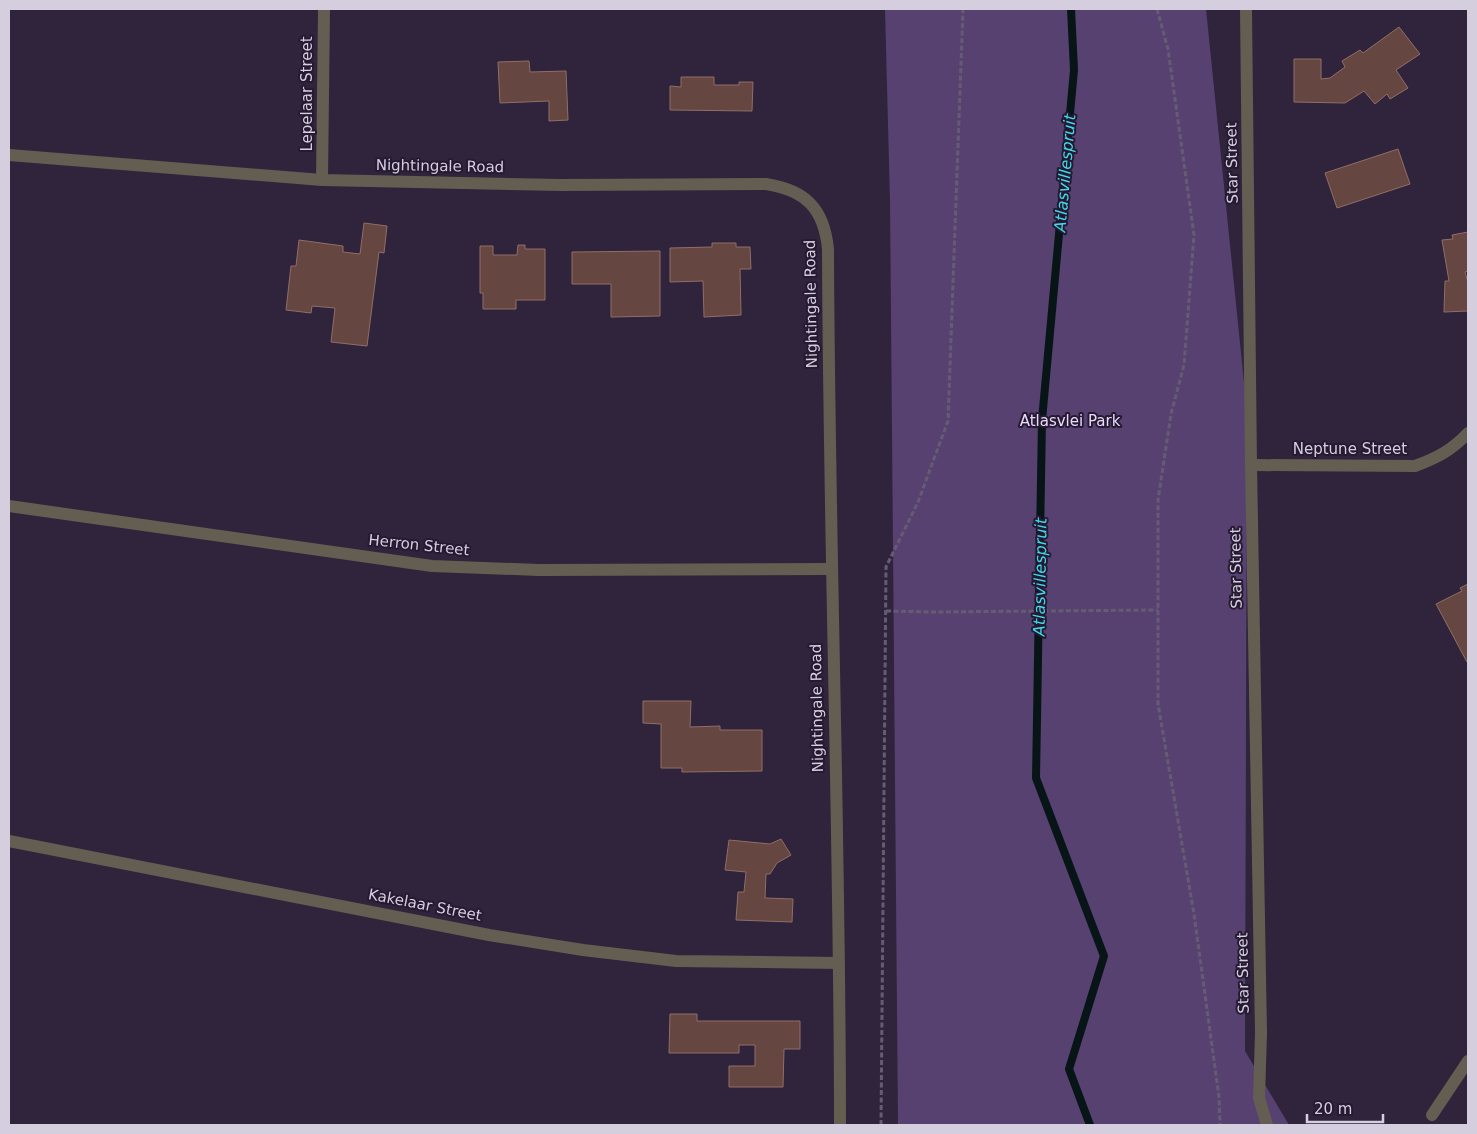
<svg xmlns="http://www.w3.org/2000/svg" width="1477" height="1134" font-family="'DejaVu Sans',sans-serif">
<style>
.green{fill:#574171}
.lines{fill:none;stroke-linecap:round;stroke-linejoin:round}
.stream{stroke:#081517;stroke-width:8}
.building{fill:#664640;stroke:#916e67}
.path{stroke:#665c72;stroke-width:3;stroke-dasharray:5 2.5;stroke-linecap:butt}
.minor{stroke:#635e51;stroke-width:12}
.labels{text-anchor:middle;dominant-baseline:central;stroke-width:4;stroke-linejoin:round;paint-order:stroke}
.street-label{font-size:15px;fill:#d5cede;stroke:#251a32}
.park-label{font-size:15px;fill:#e8d9fd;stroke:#251a32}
.water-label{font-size:16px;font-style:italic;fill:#3edaed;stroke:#251a32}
</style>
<rect width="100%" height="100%" fill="#2f243c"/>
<polygon class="green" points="885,9 1206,9 1247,412 1245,1051 1289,1125 898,1125 890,201"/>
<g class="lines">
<polyline class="stream" points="1071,9 1074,70 1042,420 1036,778 1104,956 1069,1069 1090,1125"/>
</g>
<g class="building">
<polygon points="1399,27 1420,54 1396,70 1408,88 1390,99 1387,94 1375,104 1364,91 1345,103 1294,102 1294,59 1321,59 1321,79 1330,78 1345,67 1342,61 1360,50 1363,53"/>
<polygon points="529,61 530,72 566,71 568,120 549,121 549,101 500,103 498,62"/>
<polygon points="681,77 714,77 714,85 739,85 739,82 753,82 752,111 670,110 670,86 681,87"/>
<polygon points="1398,149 1410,184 1337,208 1325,173"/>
<polygon points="364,223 387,226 384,253 379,252 367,346 331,342 335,308 312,306 311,313 286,310 291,266 296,266 299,240 343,246 343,252 360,254"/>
<polygon points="1468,232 1468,271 1465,272 1468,282 1468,311 1444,312 1445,281 1449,281 1442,240 1453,239 1452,235"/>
<polygon points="712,243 736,243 736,247 750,247 751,269 740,269 741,315 704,317 703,281 670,282 670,248 712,247"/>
<polygon points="518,245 525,245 525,249 545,249 545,300 516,300 516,309 483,309 483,293 480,293 480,246 493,246 493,255 517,255"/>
<polygon points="660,251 660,316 611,317 611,284 572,284 572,252"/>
<polygon points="1468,584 1468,662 1467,662 1436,604 1462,591 1460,588"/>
<polygon points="643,701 691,701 690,727 720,726 720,730 762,730 762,771 682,772 682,768 661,768 661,724 643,723"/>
<polygon points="781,839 791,855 777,863 770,874 766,874 765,898 793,899 792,922 736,920 738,892 744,892 746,872 725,870 729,840 770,844"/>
<polygon points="670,1014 697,1014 697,1021 800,1021 800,1049 784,1049 783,1087 729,1087 729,1066 755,1066 755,1045 739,1045 739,1053 669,1053"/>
</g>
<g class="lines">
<g class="path">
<polyline points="1157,9 1168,49 1194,235 1184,365 1171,414 1158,500 1158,704 1194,914 1219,1097 1220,1125"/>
<polyline points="886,611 932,612 1158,610"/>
<polyline points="881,1125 886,567 918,502 948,421 963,9"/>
</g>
<g class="minor">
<polyline points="1246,9 1251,465 1261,1033 1259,1098 1267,1125"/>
<path d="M 9,155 L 322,180 L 561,185 L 766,184 C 805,190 824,208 828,249 C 829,541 840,833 840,1125"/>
<polyline points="322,180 324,9"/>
<path d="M 1251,465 L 1415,466 C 1437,458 1452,450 1468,433"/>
<polyline points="9,506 432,566 539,570 830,569"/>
<polyline points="9,841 489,935 583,950 676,961 839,963"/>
<polyline points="1432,1115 1468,1061"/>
</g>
</g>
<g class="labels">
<g class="street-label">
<text transform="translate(307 94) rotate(-90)">Lepelaar Street</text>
<text transform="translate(1232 163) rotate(-91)">Star Street</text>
<text transform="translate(440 166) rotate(1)">Nightingale Road</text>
<text transform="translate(811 304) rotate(-91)">Nightingale Road</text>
<text x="1350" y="449">Neptune Street</text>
<text transform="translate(419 545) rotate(6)">Herron Street</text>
<text transform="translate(1236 568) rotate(-91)">Star Street</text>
<text transform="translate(817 708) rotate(-91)">Nightingale Road</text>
<text transform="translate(425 905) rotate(11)">Kakelaar Street</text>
<text transform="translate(1243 973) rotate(-91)">Star Street</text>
</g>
<g class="park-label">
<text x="1070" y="421">Atlasvlei Park</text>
</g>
<g class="water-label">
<text transform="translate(1065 173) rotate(-85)">Atlasvillespruit</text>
<text transform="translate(1040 577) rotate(-89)">Atlasvillespruit</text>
</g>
</g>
<rect width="1477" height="1134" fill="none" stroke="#d5cede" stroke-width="20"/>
<path d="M1307 1114v8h76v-8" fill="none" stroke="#d5cede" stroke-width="2.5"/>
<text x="1314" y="1114" font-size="15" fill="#d5cede" stroke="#251a32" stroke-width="4" paint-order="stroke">20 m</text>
</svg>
